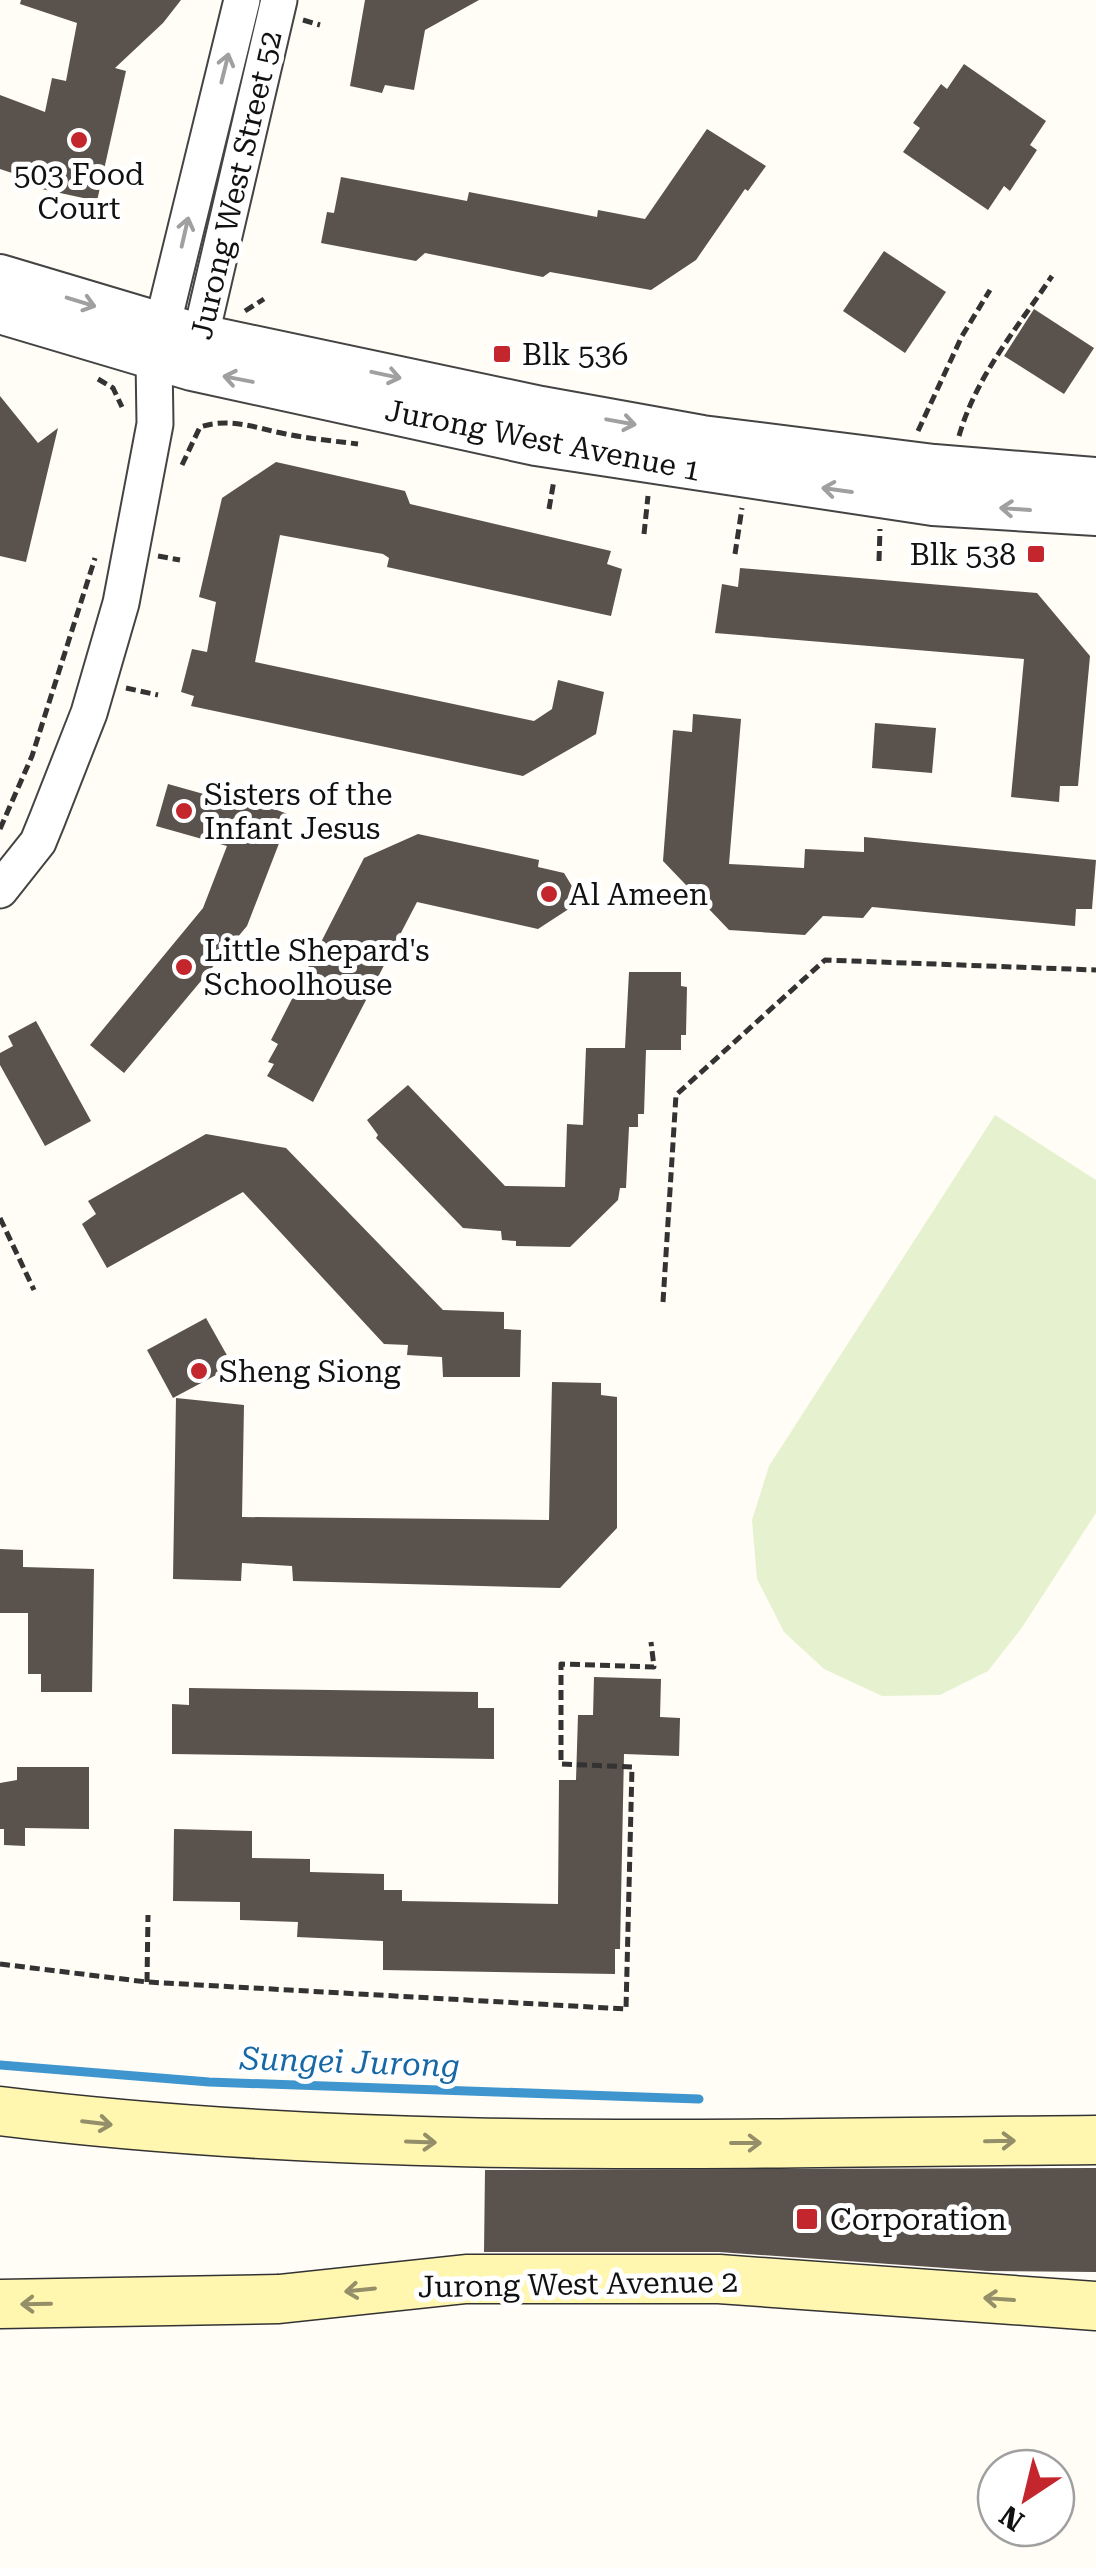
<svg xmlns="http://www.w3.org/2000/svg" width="1096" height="2568" font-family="'Roboto Serif',serif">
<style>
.pitch{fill:#e6f2cf}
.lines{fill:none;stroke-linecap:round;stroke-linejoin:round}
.stream{stroke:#3f96cf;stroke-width:9}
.building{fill:#5a524d}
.minor-casing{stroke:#444;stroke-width:39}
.tertiary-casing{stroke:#444;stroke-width:46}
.secondary-casing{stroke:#333;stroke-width:51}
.path{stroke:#333;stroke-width:5;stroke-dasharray:10 5;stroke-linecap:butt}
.minor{stroke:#fff;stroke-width:35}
.tertiary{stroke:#fff;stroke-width:42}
.secondary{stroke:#fff6b0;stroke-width:48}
.oneway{stroke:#a0a0a0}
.oneway2{stroke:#948f68}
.poi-dot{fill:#c4262e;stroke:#fff;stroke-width:4}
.labels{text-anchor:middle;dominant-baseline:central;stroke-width:10;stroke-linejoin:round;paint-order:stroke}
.poi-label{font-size:30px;fill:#111;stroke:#fff;text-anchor:start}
.street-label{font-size:30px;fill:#111;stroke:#fff}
.water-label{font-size:32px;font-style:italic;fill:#1768a6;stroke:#fff}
</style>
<rect width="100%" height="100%" fill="#fffdf5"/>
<polygon class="pitch" points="995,1115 1096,1180 1096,1513 1021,1629 988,1671 940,1695 882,1696 824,1669 784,1632 757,1579 752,1520 769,1466"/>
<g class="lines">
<polyline class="stream" points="0,2065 209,2082 699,2099"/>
</g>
<g class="building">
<polygon points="21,0 181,0 163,23 115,68 126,71 97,201 28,186 30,179 0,169 0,95 45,112 52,78 66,81 77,23 20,4"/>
<polygon points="365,0 479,0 425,30 414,90 385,85 382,93 350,86"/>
<polygon points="964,64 1046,121 1030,145 1037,150 1010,191 1004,186 988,210 903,152 920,128 913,123 941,84 947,89"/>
<polygon points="707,129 766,166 748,191 745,189 696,260 651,290 550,272 543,277 425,253 416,261 321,243 327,212 334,213 341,177 467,201 469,192 597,217 598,210 645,219"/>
<polygon points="884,251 946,292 905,353 843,311"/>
<polygon points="1034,309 1094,348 1064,394 1004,356"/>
<polygon points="0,396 38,443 58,428 26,562 0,556"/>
<polygon points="276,462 405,491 410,504 611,551 607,564 622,569 611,616 387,567 389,558 383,554 280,535 255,662 534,721 552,709 558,680 604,692 596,734 523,776 191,706 194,696 181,692 192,649 207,652 216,602 199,597 222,498"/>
<polygon points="740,568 1037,593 1090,656 1078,786 1060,786 1059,802 1011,797 1024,659 715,633 722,584 738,587"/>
<polygon points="693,714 741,719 729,864 804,868 805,849 864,852 864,837 1096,860 1092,909 1076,909 1075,926 872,907 863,918 823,916 805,935 729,930 663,861 673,730 692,732"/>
<polygon points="875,723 936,728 932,773 872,768"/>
<polygon points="168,784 243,805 246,798 290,815 247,926 124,1073 90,1045 203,908 227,846 156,826"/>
<polygon points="418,834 539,860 538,867 564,873 581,901 538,929 417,902 313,1102 267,1076 274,1064 268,1062 278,1044 271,1040 364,858"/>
<polygon points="629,972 681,972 681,986 687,987 686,1035 681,1035 681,1050 646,1050 644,1114 638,1114 638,1127 629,1127 626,1188 620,1188 618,1200 570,1247 516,1246 516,1241 502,1240 501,1231 463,1228 376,1138 378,1135 367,1120 408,1085 505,1186 565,1187 567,1124 583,1125 586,1048 625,1048"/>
<polygon points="36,1021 91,1121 45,1146 0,1065 0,1053 13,1046 8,1036"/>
<polygon points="206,1134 286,1148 443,1310 504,1312 504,1329 521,1330 520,1377 443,1377 442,1357 407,1355 408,1345 384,1344 243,1192 107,1268 82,1224 96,1214 88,1201"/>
<polygon points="206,1318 233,1366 173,1398 147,1350"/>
<polygon points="552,1382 601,1383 601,1395 617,1397 617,1528 560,1588 293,1581 292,1566 242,1563 241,1581 173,1579 176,1398 244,1405 242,1517 549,1520"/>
<polygon points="0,1549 23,1550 23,1567 94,1569 92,1692 41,1692 41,1674 28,1674 28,1613 0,1613"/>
<polygon points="594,1677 661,1679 660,1717 680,1718 679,1756 624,1754 620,1949 615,1949 615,1974 383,1970 383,1941 297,1937 298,1922 240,1920 240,1902 173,1901 174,1829 252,1831 252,1858 310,1859 310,1872 384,1874 384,1890 402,1890 402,1901 558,1904 559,1780 576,1780 578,1715 593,1715"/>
<polygon points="189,1688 478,1692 478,1708 494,1708 494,1759 172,1754 172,1704 189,1705"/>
<polygon points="17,1767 89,1767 89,1829 25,1828 25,1846 4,1845 4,1829 0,1829 0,1783 17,1780"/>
<polygon points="1096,2168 1096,2272 988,2271 719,2252 484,2252 485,2170"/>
</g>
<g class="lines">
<defs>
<g id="minor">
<polyline points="195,360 279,0"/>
<polyline points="0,890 38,842 47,820 89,713 121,603 155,424 154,359 242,0"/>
</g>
<g id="tertiary">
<polyline points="0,276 201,336 541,408 702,437 934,466 1096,479"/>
<polyline points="0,312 192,369 536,444 933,504 1096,514"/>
</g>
<g id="secondary">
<path d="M 0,2111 C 365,2156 730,2143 1096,2140"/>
<polyline points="0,2304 279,2299 466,2279 719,2279 1096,2306"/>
</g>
</defs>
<use href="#minor" class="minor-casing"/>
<use href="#tertiary" class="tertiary-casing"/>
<use href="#secondary" class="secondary-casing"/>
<g class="path">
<polyline points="303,20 320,25"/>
<polyline points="245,311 264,299"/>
<polyline points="98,379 113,388 122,407"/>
<polyline points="918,431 962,336 990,290"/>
<path d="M 959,436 C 976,376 1018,327 1052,276"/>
<path d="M 182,465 L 200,427 C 231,417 255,428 286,434 C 310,439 335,441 358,444"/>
<polyline points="549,509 554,480"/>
<polyline points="644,534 648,496"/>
<polyline points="735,554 742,508"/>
<polyline points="158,556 180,560"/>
<polyline points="879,561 880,529"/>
<polyline points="126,688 158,695"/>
<polyline points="0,829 32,756 95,558"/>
<polyline points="0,1218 34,1290"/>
<polyline points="663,1302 676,1095 825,960 1096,970"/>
<polyline points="0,1964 147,1982 626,2009 632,1767 561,1764 561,1664 654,1667 651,1642"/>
<polyline points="147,1982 148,1915"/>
</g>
<use href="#minor" class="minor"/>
<use href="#tertiary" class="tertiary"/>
<use href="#secondary" class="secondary"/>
</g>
<defs><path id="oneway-shaft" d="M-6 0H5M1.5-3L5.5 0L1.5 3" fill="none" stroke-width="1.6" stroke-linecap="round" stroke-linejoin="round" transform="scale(2.5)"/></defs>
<g class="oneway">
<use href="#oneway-shaft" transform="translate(225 68) rotate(-76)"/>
<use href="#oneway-shaft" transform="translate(185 232) rotate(-77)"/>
<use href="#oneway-shaft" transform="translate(81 302) rotate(17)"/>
<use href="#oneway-shaft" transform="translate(386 375) rotate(12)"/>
<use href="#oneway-shaft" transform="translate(238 379) rotate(-169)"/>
<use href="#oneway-shaft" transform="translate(621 422) rotate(10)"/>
<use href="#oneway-shaft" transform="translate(837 490) rotate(-172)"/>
<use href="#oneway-shaft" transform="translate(1015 509) rotate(-176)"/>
</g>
<g class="oneway2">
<use href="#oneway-shaft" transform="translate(97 2123) rotate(7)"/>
<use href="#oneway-shaft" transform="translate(1000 2141) rotate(-1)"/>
<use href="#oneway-shaft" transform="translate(421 2142) rotate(2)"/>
<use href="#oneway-shaft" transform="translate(746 2143)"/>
<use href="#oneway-shaft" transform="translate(360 2290) rotate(174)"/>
<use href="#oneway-shaft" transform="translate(999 2299) rotate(-176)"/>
<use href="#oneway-shaft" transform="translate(36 2304) rotate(179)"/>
</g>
<g class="poi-dot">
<circle cx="79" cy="140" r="10"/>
<rect x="492" y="344" width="20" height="20" rx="5"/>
<rect x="1026" y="544" width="20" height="20" rx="5"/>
<circle cx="184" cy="811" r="10"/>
<circle cx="549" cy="894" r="10"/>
<circle cx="184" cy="967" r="10"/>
<circle cx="199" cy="1371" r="10"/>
<rect x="795" y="2207" width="24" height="24" rx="5"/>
</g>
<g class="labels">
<g class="poi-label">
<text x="79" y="174" text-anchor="middle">503 Food<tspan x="79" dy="34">Court</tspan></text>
<text x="522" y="354">Blk 536</text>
<text x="1016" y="554" text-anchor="end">Blk 538</text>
<text x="204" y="794">Sisters of the<tspan x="204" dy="34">Infant Jesus</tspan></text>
<text x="569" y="894">Al Ameen</text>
<text x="204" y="950">Little Shepard's<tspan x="204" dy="34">Schoolhouse</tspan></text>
<text x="219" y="1371">Sheng Siong</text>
<text x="830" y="2219">Corporation</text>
</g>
<g class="street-label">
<text transform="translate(236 185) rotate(-77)">Jurong West Street 52</text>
<text transform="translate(543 440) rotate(11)">Jurong West Avenue 1</text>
<text transform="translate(578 2284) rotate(-1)">Jurong West Avenue 2</text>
</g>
<g class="water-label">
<text transform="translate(350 2062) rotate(2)">Sungei Jurong</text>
</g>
</g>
<g transform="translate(1026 2498) rotate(215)"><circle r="48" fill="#ffffff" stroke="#a0a0a0" stroke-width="2.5"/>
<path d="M0-8L18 38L0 25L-18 38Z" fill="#c4262e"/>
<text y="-15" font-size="28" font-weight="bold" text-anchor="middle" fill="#111111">N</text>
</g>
</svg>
